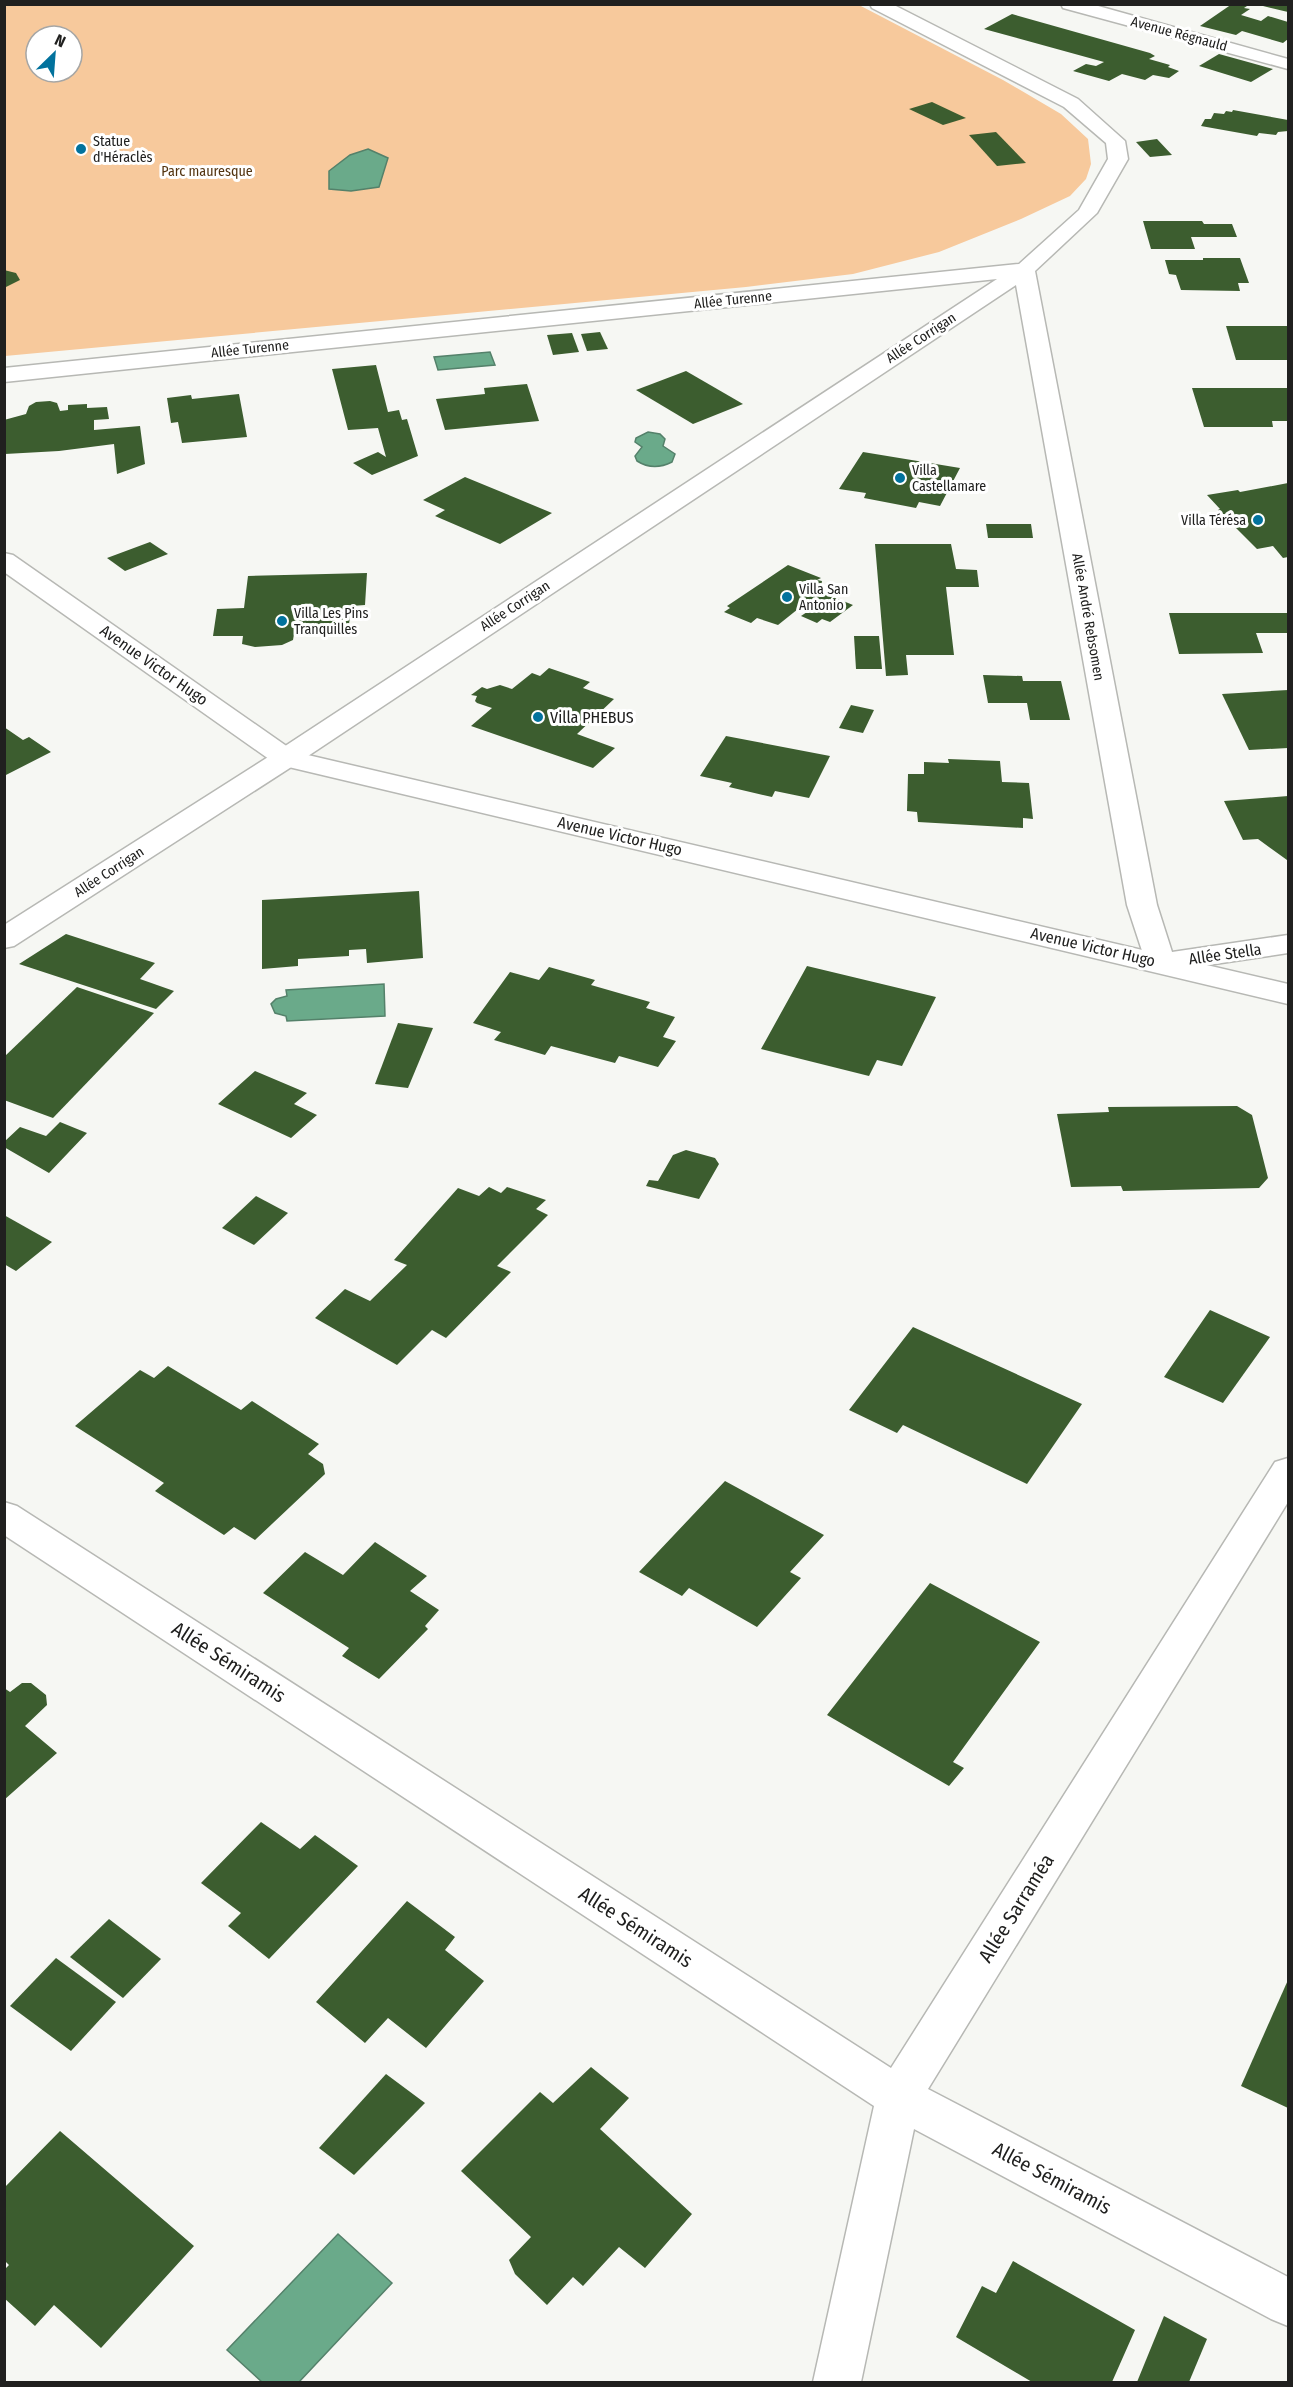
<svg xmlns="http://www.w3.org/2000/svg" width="1293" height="2387" font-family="'Fira Sans Condensed',sans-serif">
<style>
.green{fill:#f7c99c;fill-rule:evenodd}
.water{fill:#6aaa8a;stroke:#54816a;stroke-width:1.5}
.building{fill:#3c5d2f}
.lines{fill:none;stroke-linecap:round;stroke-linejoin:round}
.minor-casing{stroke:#b7b8b4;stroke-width:3}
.tertiary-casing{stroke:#b7b8b4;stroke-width:3}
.minor{fill:#fff;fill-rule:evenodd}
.tertiary{fill:#fff;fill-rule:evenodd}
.poi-dot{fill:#02729d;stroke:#fff;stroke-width:2}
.labels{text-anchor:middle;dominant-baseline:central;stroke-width:6;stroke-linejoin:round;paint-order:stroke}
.far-street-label{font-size:14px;fill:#20201f;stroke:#fff}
.far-poi-label{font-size:14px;fill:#20201f;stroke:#fff;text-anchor:start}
.far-park-label{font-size:14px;fill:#533410;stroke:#fff}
.street-label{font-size:16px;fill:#20201f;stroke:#fff}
.poi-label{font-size:16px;fill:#20201f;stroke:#fff;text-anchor:start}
.near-street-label{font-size:20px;fill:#20201f;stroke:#fff}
</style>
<rect width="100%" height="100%" fill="#f6f7f3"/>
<path class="green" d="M 5,5 L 859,5 L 1003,80 L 1061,114 L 1088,139 L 1091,164 L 1086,179 L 1070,196 L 1021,219 L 939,252 L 853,274 L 746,287 L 5,356 ZM 36,36 L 72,36 L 72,72 L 36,72 Z"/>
<g class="water">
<polygon points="368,149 388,158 379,187 351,191 329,189 329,171 350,155"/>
<polygon points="490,352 495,365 438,370 434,357"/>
<path d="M 648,432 L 660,434 L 665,439 L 663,446 L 675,454 L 672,462 C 660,468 648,468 637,461 L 635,456 L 642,447 L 635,442 L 636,438 Z"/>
<polygon points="384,984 385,1016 287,1021 286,1016 275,1013 271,1004 276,999 287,996 286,990"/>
<polygon points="338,2234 392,2283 299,2382 262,2382 227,2350"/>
</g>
<g class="building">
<polygon points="1232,4 1250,4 1244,8 1250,9 1241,15 1261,21 1268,16 1288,22 1288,39 1283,43 1242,31 1236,35 1200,26"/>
<polygon points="1259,4 1288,4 1288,12 1259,5"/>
<polygon points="1012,14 1150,53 1155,56 1149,59 1170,65 1168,67 1179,71 1169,78 1153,75 1145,80 1122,74 1109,81 1073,71 1086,64 1096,66 1104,62 984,29"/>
<polygon points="1219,54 1248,62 1273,69 1251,82 1199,66"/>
<polygon points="932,102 966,118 943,125 909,109"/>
<polygon points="1233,110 1288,120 1288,131 1278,132 1276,135 1259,133 1257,136 1201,126 1205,119 1211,119 1214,113 1224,114 1226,111 1232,112"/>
<polygon points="996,132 1026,163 997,166 969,135"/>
<polygon points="1157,139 1172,155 1150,157 1136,142"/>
<polygon points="1143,221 1202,221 1204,224 1232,224 1237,237 1191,237 1195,249 1151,249"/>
<polygon points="1203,258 1240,258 1249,283 1238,283 1240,291 1181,290 1176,275 1169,274 1165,260 1203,260"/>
<polygon points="4,270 16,273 20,280 4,288"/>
<polygon points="1226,326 1288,326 1288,360 1236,360"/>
<polygon points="600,332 608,349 587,351 581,334"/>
<polygon points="572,333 579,352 553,355 547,335"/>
<polygon points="376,365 388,412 399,410 402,420 407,419 418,456 372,475 353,463 378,452 386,457 378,428 348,430 332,369"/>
<polygon points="686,371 743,404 693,424 636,390"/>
<polygon points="527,384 539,421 445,430 436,399 485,394 484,388"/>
<polygon points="1192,388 1288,388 1288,421 1272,421 1273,427 1204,427"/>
<polygon points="239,394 247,437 182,443 178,422 171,423 167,398 191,395 192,399"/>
<polygon points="50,401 57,403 60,411 68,410 68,405 87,404 87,408 107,407 109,419 94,420 94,430 140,426 145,464 117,474 114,444 59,451 5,454 4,420 26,414 29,406 36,402"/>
<polygon points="863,452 960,468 940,506 919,502 916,508 864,498 866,493 839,489"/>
<polygon points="465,477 552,513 500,544 435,516 445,510 423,500"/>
<polygon points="1288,483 1288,557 1283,558 1273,546 1257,549 1218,510 1220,509 1207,495 1238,490 1240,492"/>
<polygon points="986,524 1031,524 1033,538 988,538"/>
<polygon points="150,542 168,554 125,571 107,558"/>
<polygon points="875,544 951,544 956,569 977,570 979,587 946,587 954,655 906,655 908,675 886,676"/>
<polygon points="788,565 821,578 817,580 822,581 821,587 816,590 853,605 830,622 822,619 817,623 801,616 807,612 798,609 778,625 757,618 751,623 724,612 730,608 727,606"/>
<polygon points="367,573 365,605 351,606 348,634 294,634 293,640 282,645 255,647 242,644 243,636 213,636 217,609 244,608 248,576"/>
<polygon points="1169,613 1288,613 1288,633 1256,633 1263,653 1179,654"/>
<polygon points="854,636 879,636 882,669 856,669"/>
<polygon points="549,668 590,682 583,688 614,699 577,734 615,748 593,768 471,726 492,708 477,703 475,701 477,696 471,695 482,687 487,689 500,685 512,689 532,673 540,676"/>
<polygon points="983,675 1022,676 1023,681 1061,681 1070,720 1030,720 1027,703 988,703"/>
<polygon points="1288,690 1288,748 1249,750 1222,694"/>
<polygon points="851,705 874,710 863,733 839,728"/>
<polygon points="4,727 23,740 29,737 51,752 4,776"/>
<polygon points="726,736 830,756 809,798 775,791 772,797 729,787 732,783 700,776"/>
<polygon points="948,759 1000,761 1002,782 1029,783 1033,819 1023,818 1023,828 918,822 917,812 907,811 908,774 924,774 924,762 949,763"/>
<polygon points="1288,796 1288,859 1287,860 1258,839 1243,840 1224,801"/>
<polygon points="419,891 423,958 367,963 366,949 349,950 349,956 298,959 298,966 262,969 262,900"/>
<polygon points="66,934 155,963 140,979 174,991 156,1009 19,964"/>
<polygon points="807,966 936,997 902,1066 877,1060 869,1076 761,1049"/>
<polygon points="549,967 595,980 591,985 650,1002 646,1008 675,1017 663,1037 676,1041 658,1067 619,1056 615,1063 551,1046 545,1055 494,1040 501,1032 473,1023 510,972 539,980"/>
<polygon points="77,987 154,1013 53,1118 4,1100 4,1057"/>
<polygon points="398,1023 433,1028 408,1088 375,1084"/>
<polygon points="255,1071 307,1093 294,1104 317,1115 291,1138 218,1104"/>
<polygon points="1237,1106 1252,1115 1268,1178 1259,1188 1123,1191 1121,1186 1071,1187 1057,1114 1109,1112 1108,1107"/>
<polygon points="60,1122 87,1133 49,1173 4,1147 4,1142 20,1127 46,1136"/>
<polygon points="686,1150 715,1158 719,1164 699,1199 646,1186 649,1180 658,1181 673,1155"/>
<polygon points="489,1187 501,1193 507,1187 546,1200 536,1209 548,1215 497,1266 511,1272 446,1338 432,1330 397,1365 315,1318 345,1289 370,1301 407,1265 394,1260 458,1188 479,1196"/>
<polygon points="256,1196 288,1213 254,1245 222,1228"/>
<polygon points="4,1215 52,1242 16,1271 4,1264"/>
<polygon points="1210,1310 1270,1337 1223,1403 1164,1377"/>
<polygon points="913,1327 1082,1404 1027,1484 903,1425 897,1433 849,1410"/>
<polygon points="168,1366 241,1410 252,1401 319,1444 308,1454 323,1464 325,1474 255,1540 234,1527 224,1535 155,1491 164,1483 75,1426 140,1370 154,1378"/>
<polygon points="725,1481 824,1535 790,1572 801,1578 757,1627 689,1588 682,1596 639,1572"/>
<polygon points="375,1542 427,1576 410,1591 439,1610 425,1626 428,1629 379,1679 342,1656 349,1648 263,1593 305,1552 343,1575"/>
<polygon points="930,1583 1040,1642 953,1762 964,1768 949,1786 827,1715"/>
<polygon points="22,1683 31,1683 46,1695 47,1705 25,1726 57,1753 4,1800 4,1688 10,1692"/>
<polygon points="261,1822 300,1849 315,1835 358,1866 269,1959 228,1926 241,1913 201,1883"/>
<polygon points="407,1901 455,1937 445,1950 484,1981 426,2048 388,2018 365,2043 316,2002"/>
<polygon points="109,1919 161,1959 123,1998 70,1957"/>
<polygon points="56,1958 116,2002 71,2051 10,2006"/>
<polygon points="1288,1980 1288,2108 1241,2086"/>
<polygon points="591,2067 629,2098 600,2129 692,2214 645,2268 619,2247 583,2286 573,2277 547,2305 515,2274 509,2260 531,2237 461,2171 540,2092 553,2103"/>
<polygon points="386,2074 425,2103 354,2175 319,2148"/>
<polygon points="60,2131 194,2246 101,2348 54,2305 35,2326 4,2298 4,2270 9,2265 4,2260 4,2188"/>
<polygon points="1013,2261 1135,2330 1112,2382 1032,2382 956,2337 982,2286 996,2293"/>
<polygon points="1164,2316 1207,2339 1189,2382 1137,2382"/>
</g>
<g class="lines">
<defs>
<g id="minor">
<polygon points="870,4 892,4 1078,99 1125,141 1128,159 1097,213 1035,271 1157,905 1172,952 1288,935 1288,953 1161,972 1150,970 1146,963 1127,905 1016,285 296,764 14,946 4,948 4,925 276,752 997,279 4,382 4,368 1019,264 1079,210 1108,159 1106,143 1064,107 872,8"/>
<polygon points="1061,4 1091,4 1288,59 1288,69 1063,8"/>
<polygon points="1288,1458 1288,1502 928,2089 1288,2277 1288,2326 1271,2319 914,2129 861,2382 813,2382 874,2106 4,1535 4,1502 17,1506 891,2068 1275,1462"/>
</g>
<polygon id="tertiary" points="4,553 13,555 295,752 1288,984 1288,1004 276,764 4,572"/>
</defs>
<use href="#minor" class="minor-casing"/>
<use href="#tertiary" class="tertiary-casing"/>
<use href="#minor" class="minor"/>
<use href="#tertiary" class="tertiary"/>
</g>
<g class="poi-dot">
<circle cx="81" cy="149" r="6"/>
<circle cx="900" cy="478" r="6"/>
<circle cx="1258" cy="520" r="6"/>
<circle cx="787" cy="597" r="6"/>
<circle cx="282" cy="621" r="6"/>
<circle cx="538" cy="717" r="6"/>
</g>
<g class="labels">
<g class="far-street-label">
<text transform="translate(1179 34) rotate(15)">Avenue Régnauld</text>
<text transform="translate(733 300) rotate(-6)">Allée Turenne</text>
<text transform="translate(921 338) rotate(-33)">Allée Corrigan</text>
<text transform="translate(250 349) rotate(-6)">Allée Turenne</text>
<text transform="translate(515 606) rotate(-33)">Allée Corrigan</text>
<text transform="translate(1088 617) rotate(80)">Allée André Rebsomen</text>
<text transform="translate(109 872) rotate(-33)">Allée Corrigan</text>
</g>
<g class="far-poi-label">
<text x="93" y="141">Statue<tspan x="93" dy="16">d'Héraclès</tspan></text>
<text x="912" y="470">Villa<tspan x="912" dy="16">Castellamare</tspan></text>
<text x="1246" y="520" text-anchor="end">Villa Térésa</text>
<text x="799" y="589">Villa San<tspan x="799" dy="16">Antonio</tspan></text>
<text x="294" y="613">Villa Les Pins<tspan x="294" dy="16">Tranquilles</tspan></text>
</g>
<g class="far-park-label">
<text x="207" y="171">Parc mauresque</text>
</g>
<g class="street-label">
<text transform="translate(154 665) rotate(35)">Avenue Victor Hugo</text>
<text transform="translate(620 836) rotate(13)">Avenue Victor Hugo</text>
<text transform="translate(1093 947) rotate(13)">Avenue Victor Hugo</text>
<text transform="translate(1225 954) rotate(-8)">Allée Stella</text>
</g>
<g class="poi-label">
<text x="550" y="717">Villa PHEBUS</text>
</g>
<g class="near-street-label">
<text transform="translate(229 1662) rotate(33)">Allée Sémiramis</text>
<text transform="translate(1016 1908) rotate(-58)">Allée Sarraméa</text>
<text transform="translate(636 1927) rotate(33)">Allée Sémiramis</text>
<text transform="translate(1052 2178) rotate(28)">Allée Sémiramis</text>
</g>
</g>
<rect width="1293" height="2387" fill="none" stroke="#20201f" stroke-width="12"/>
<g transform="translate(54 54) rotate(25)"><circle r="28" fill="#ffffff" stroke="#a6a6a5" stroke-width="1.5"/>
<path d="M0-4.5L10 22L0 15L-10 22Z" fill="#02729d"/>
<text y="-9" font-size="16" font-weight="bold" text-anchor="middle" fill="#20201f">N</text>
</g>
</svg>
